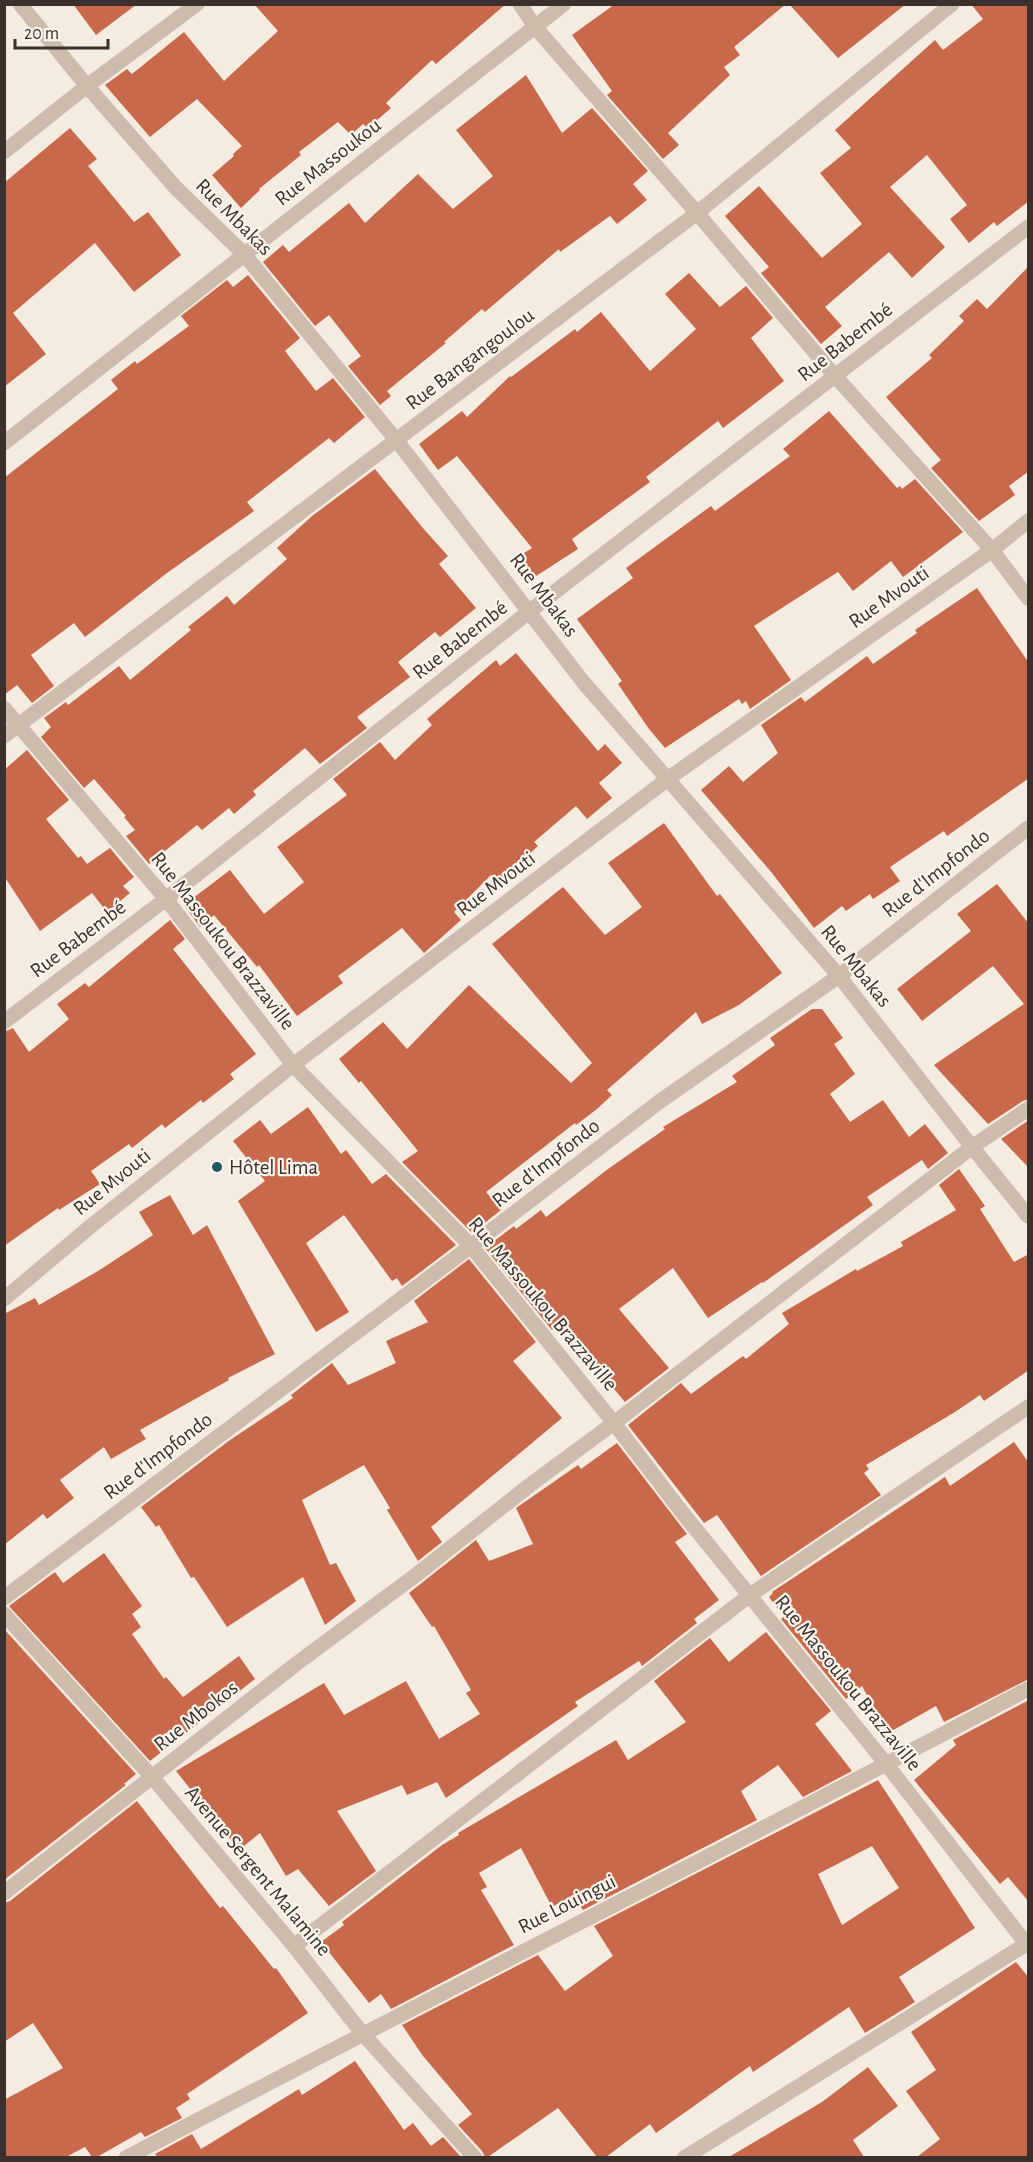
<svg xmlns="http://www.w3.org/2000/svg" width="1033" height="2162" font-family="'Alegreya Sans',sans-serif">
<style>
.building{fill:#c8694b;fill-rule:evenodd}
.lines{fill:none;stroke-linecap:round;stroke-linejoin:round}
.minor{stroke:#cdbbac;stroke-width:15}
.poi-dot{fill:#1f5a5e;stroke:#fbf5ee;stroke-width:2}
.labels{text-anchor:middle;dominant-baseline:central;stroke-width:4.5;stroke-linejoin:round;paint-order:stroke}
.street-label{font-size:21px;fill:#3b302b;stroke:#fbf5ee}
.poi-label{font-size:21px;fill:#3b302b;stroke:#fbf5ee;text-anchor:start}
</style>
<rect width="100%" height="100%" fill="#f4ebe1"/>
<g class="building">
<polygon points="73,4 137,4 96,35"/>
<polygon points="254,4 506,4 436,64 432,60 386,103 391,108 368,128 363,124 351,135 338,122 299,152 301,155 259,189 260,190 241,208 212,175 234,156 233,154 242,146 197,99 150,137 105,85 127,69 132,74 184,32 224,81 278,31"/>
<polygon points="615,4 786,4 734,47 740,55 724,67 730,75 668,133 679,145 663,159 607,95 612,91 572,35"/>
<polygon points="789,4 906,4 838,58"/>
<polygon points="971,4 1029,4 1029,201 997,226 994,222 969,243 950,219 967,205 927,155 890,187 945,247 912,278 889,252 825,307 842,326 821,344 761,273 769,267 725,216 759,186 822,258 862,224 820,173 851,148 835,130 935,40 943,50 983,19"/>
<polygon points="526,75 562,133 592,108 648,171 633,184 647,200 617,224 610,216 560,252 559,249 485,312 482,309 444,342 446,343 387,391 391,396 380,405 348,366 361,356 329,315 315,326 263,262 283,245 289,252 349,203 365,223 418,174 453,209 493,176 456,130"/>
<polygon points="70,128 97,159 88,166 134,222 148,212 181,255 134,292 95,243 13,313 46,354 4,387 4,183"/>
<polygon points="1029,266 1029,471 1009,486 1015,495 979,521 931,468 941,460 886,397 932,358 929,355 964,321 959,316 977,299 987,309"/>
<polygon points="689,273 720,307 746,286 773,318 751,338 784,381 723,428 718,421 646,477 650,482 572,539 578,549 533,578 519,556 532,548 457,456 438,470 419,444 462,411 467,417 510,376 511,377 575,329 577,332 601,312 650,371 696,329 665,294"/>
<polygon points="248,275 300,338 285,351 316,391 333,378 365,417 334,443 329,438 247,502 254,511 167,573 85,637 74,623 31,655 54,686 32,703 17,685 4,695 4,478 118,389 111,380 135,361 137,364 189,326 181,316 227,280 233,287"/>
<polygon points="829,411 897,488 900,486 902,489 915,479 963,532 903,577 891,561 853,591 838,572 754,626 791,680 750,709 746,701 742,704 739,699 665,748 649,729 618,684 622,681 577,619 633,578 626,568 711,506 715,511 790,456 783,449"/>
<polygon points="375,469 422,527 448,556 439,564 476,608 440,637 435,632 398,662 410,677 357,717 367,728 320,764 305,748 253,791 256,795 234,814 229,808 202,830 197,825 149,864 126,836 135,830 124,817 126,816 94,779 84,788 41,737 51,727 44,718 66,702 68,705 119,666 130,680 191,630 188,627 227,596 234,605 287,559 277,548 312,516"/>
<polygon points="977,588 1029,663 1029,778 947,836 944,831 890,867 900,881 873,899 870,894 846,911 842,906 814,928 772,873 701,790 729,766 743,782 778,753 761,725 801,697 805,702 867,656 873,664 917,633 915,630"/>
<polygon points="516,653 598,751 605,744 622,763 599,783 612,798 587,819 576,806 534,842 538,846 498,883 491,875 454,912 461,920 424,953 402,928 338,976 343,983 297,1016 259,965 257,967 214,915 200,927 184,905 230,870 264,914 304,882 277,847 347,795 333,779 380,742 395,760 432,725 427,719 496,660 500,666"/>
<polygon points="27,750 69,800 46,819 78,858 81,856 87,864 110,848 134,877 123,886 130,893 107,912 92,893 40,931 4,876 4,770"/>
<polygon points="664,823 717,896 720,894 782,973 739,1005 702,1024 696,1012 607,1090 612,1095 597,1109 576,1125 575,1123 486,1192 501,1210 472,1233 402,1162 418,1151 361,1081 359,1083 339,1059 383,1022 407,1049 469,985 571,1083 592,1063 492,944 563,887 605,935 642,907 608,863"/>
<polygon points="997,884 1029,924 1029,1099 1023,1101 988,1124 934,1065 1024,1004 993,966 922,1021 897,989 971,931 957,914"/>
<polygon points="170,920 185,939 173,949 256,1054 230,1074 234,1079 203,1103 201,1100 165,1128 162,1124 132,1148 129,1144 91,1171 100,1184 59,1210 58,1208 4,1246 4,1032 13,1028 29,1052 69,1019 57,1004 85,983 89,987"/>
<polygon points="812,1009 822,1009 843,1038 834,1044 855,1074 830,1094 850,1122 883,1100 909,1137 925,1124 948,1153 928,1169 922,1160 867,1197 873,1205 763,1283 762,1282 708,1318 673,1268 619,1309 669,1368 625,1402 559,1324 552,1330 485,1248 514,1226 516,1229 541,1210 546,1217 608,1169 665,1129 663,1127 737,1082 732,1076 775,1045 770,1038"/>
<polygon points="308,1107 341,1154 346,1150 372,1184 386,1174 456,1245 402,1286 397,1278 392,1281 344,1215 306,1243 349,1312 316,1332 238,1201 265,1181 233,1141 260,1120 271,1134"/>
<polygon points="1029,1120 1029,1168 1001,1139"/>
<polygon points="959,1169 985,1206 980,1209 1014,1262 1029,1254 1029,1370 984,1401 980,1395 955,1412 866,1465 869,1469 864,1473 881,1495 761,1576 717,1515 704,1523 628,1425 681,1383 691,1394 743,1356 746,1359 789,1324 782,1313 856,1269 857,1271 903,1246 901,1242 956,1210 939,1185"/>
<polygon points="170,1195 193,1235 207,1225 275,1354 228,1378 229,1380 140,1430 146,1439 111,1459 104,1447 60,1480 74,1498 47,1519 43,1514 4,1545 4,1314 35,1298 39,1305 98,1271 153,1235 139,1212"/>
<polygon points="469,1259 536,1342 513,1361 562,1418 431,1527 442,1542 418,1561 387,1510 390,1508 364,1465 302,1500 330,1565 336,1563 356,1601 325,1625 303,1577 227,1627 194,1577 191,1578 159,1525 156,1527 141,1507 230,1440 293,1398 291,1395 332,1363 348,1385 396,1363 386,1341 428,1322 414,1301"/>
<polygon points="1014,1442 1029,1463 1029,1679 944,1722 936,1706 888,1733 862,1686 846,1699 781,1619 784,1617 769,1597 773,1593 772,1592 945,1477 950,1486"/>
<polygon points="617,1443 687,1534 675,1542 719,1600 694,1619 697,1623 642,1666 639,1661 575,1702 578,1706 446,1798 437,1782 407,1795 402,1785 337,1811 376,1871 329,1906 298,1869 286,1876 260,1833 239,1850 176,1771 324,1683 344,1715 406,1681 439,1739 480,1714 466,1693 471,1690 434,1626 432,1627 409,1593 476,1540 489,1561 533,1544 516,1508 578,1465 581,1469"/>
<polygon points="104,1553 142,1606 132,1614 141,1627 132,1634 164,1679 166,1677 183,1697 239,1656 255,1679 150,1761 9,1606 55,1572 63,1583"/>
<polygon points="4,1629 136,1774 124,1784 126,1785 4,1880"/>
<polygon points="766,1632 831,1711 815,1724 852,1771 803,1797 778,1765 741,1791 757,1820 583,1910 573,1895 552,1907 521,1848 479,1873 487,1887 481,1890 514,1945 391,2009 381,1994 369,2003 321,1942 344,1925 342,1922 442,1845 459,1835 458,1833 616,1740 628,1760 686,1722 654,1681 710,1638 729,1662"/>
<polygon points="1029,1700 1029,1902 1008,1877 1000,1884 914,1780 956,1745 953,1740"/>
<path d="M 878,1780 L 975,1928 L 899,1977 L 915,2002 L 865,2033 L 849,2007 L 753,2072 L 750,2066 L 656,2133 L 650,2124 L 606,2157 L 597,2157 L 558,2108 L 488,2157 L 485,2157 L 482,2151 L 458,2125 L 472,2114 L 423,2056 L 402,2025 L 538,1955 L 565,1991 L 613,1956 L 594,1926 ZM 872,1846 L 899,1888 L 842,1925 L 818,1874 Z"/>
<polygon points="137,1801 220,1908 223,1906 274,1969 276,1968 308,2013 187,2094 190,2099 176,2108 182,2118 145,2137 141,2132 97,2157 92,2157 85,2147 66,2157 4,2157 4,2100 63,2068 33,2023 4,2042 4,1903 10,1901"/>
<polygon points="1016,1962 1029,1978 1029,2157 917,2157 940,2139 906,2091 936,2070 911,2032"/>
<polygon points="355,2061 404,2130 413,2123 431,2146 443,2137 461,2157 158,2157 155,2154 192,2134 201,2149 299,2089 302,2095"/>
<polygon points="868,2067 898,2106 853,2140 864,2157 729,2157 822,2102"/>
</g>
<g class="lines">
<g class="minor">
<polyline points="20,4 87,86 176,188 244,254 397,441 584,683 839,976 972,1147 1028,1216"/>
<polyline points="520,4 535,27 697,213 835,376 992,550 1028,598"/>
<polyline points="4,152 87,86 197,4"/>
<polyline points="4,443 564,4"/>
<polyline points="4,708 166,899 293,1065 471,1246 614,1423 681,1511 887,1765 1028,1946"/>
<polyline points="4,736 697,213 952,4"/>
<polyline points="4,1022 166,899 530,611 1028,227"/>
<polyline points="4,1299 91,1226 293,1065 669,778 992,550 1028,521"/>
<polyline points="4,1598 471,1246 659,1102 839,976 1028,828"/>
<polyline points="4,1614 152,1777 294,1946 362,2033 475,2158"/>
<polyline points="4,1893 296,1664 416,1575 530,1485 614,1423 972,1147 1028,1109"/>
<polyline points="294,1946 750,1595 1028,1407"/>
<path d="M 126,2158 C 426,1999 729,1849 1028,1689"/>
<polyline points="684,2158 1028,1943"/>
</g>
</g>
<circle class="poi-dot" cx="217" cy="1167" r="6"/>
<g class="labels">
<g class="street-label">
<text transform="translate(328 162) rotate(-38)">Rue Massoukou</text>
<text transform="translate(234 217) rotate(45)">Rue Mbakas</text>
<text transform="translate(845 342) rotate(-38)">Rue Babembé</text>
<text transform="translate(470 359) rotate(-37)">Rue Bangangoulou</text>
<text transform="translate(544 595) rotate(53)">Rue Mbakas</text>
<text transform="translate(889 597) rotate(-35)">Rue Mvouti</text>
<text transform="translate(460 640) rotate(-38)">Rue Babembé</text>
<text transform="translate(936 873) rotate(-38)">Rue d'Impfondo</text>
<text transform="translate(496 884) rotate(-37)">Rue Mvouti</text>
<text transform="translate(78 939) rotate(-37)">Rue Babembé</text>
<text transform="translate(223 941) rotate(52)">Rue Massoukou Brazzaville</text>
<text transform="translate(856 966) rotate(51)">Rue Mbakas</text>
<text transform="translate(546 1163) rotate(-38)">Rue d'Impfondo</text>
<text transform="translate(112 1182) rotate(-39)">Rue Mvouti</text>
<text transform="translate(543 1304) rotate(50)">Rue Massoukou Brazzaville</text>
<text transform="translate(158 1456) rotate(-37)">Rue d'Impfondo</text>
<text transform="translate(848 1683) rotate(51)">Rue Massoukou Brazzaville</text>
<text transform="translate(196 1716) rotate(-38)">Rue Mbokos</text>
<text transform="translate(258 1871) rotate(50)">Avenue Sergent Malamine</text>
<text transform="translate(567 1904) rotate(-27)">Rue Louingui</text>
</g>
<g class="poi-label">
<text x="229" y="1167">Hôtel Lima</text>
</g>
</g>
<rect width="1033" height="2162" fill="none" stroke="#3b302b" stroke-width="12"/>
<path d="M15 39v9h93v-9" fill="none" stroke="#3b302b" stroke-width="3"/>
<text x="24" y="39" font-size="18" fill="#3b302b" stroke="#fbf5ee" stroke-width="4.5" paint-order="stroke">20 m</text>
</svg>
